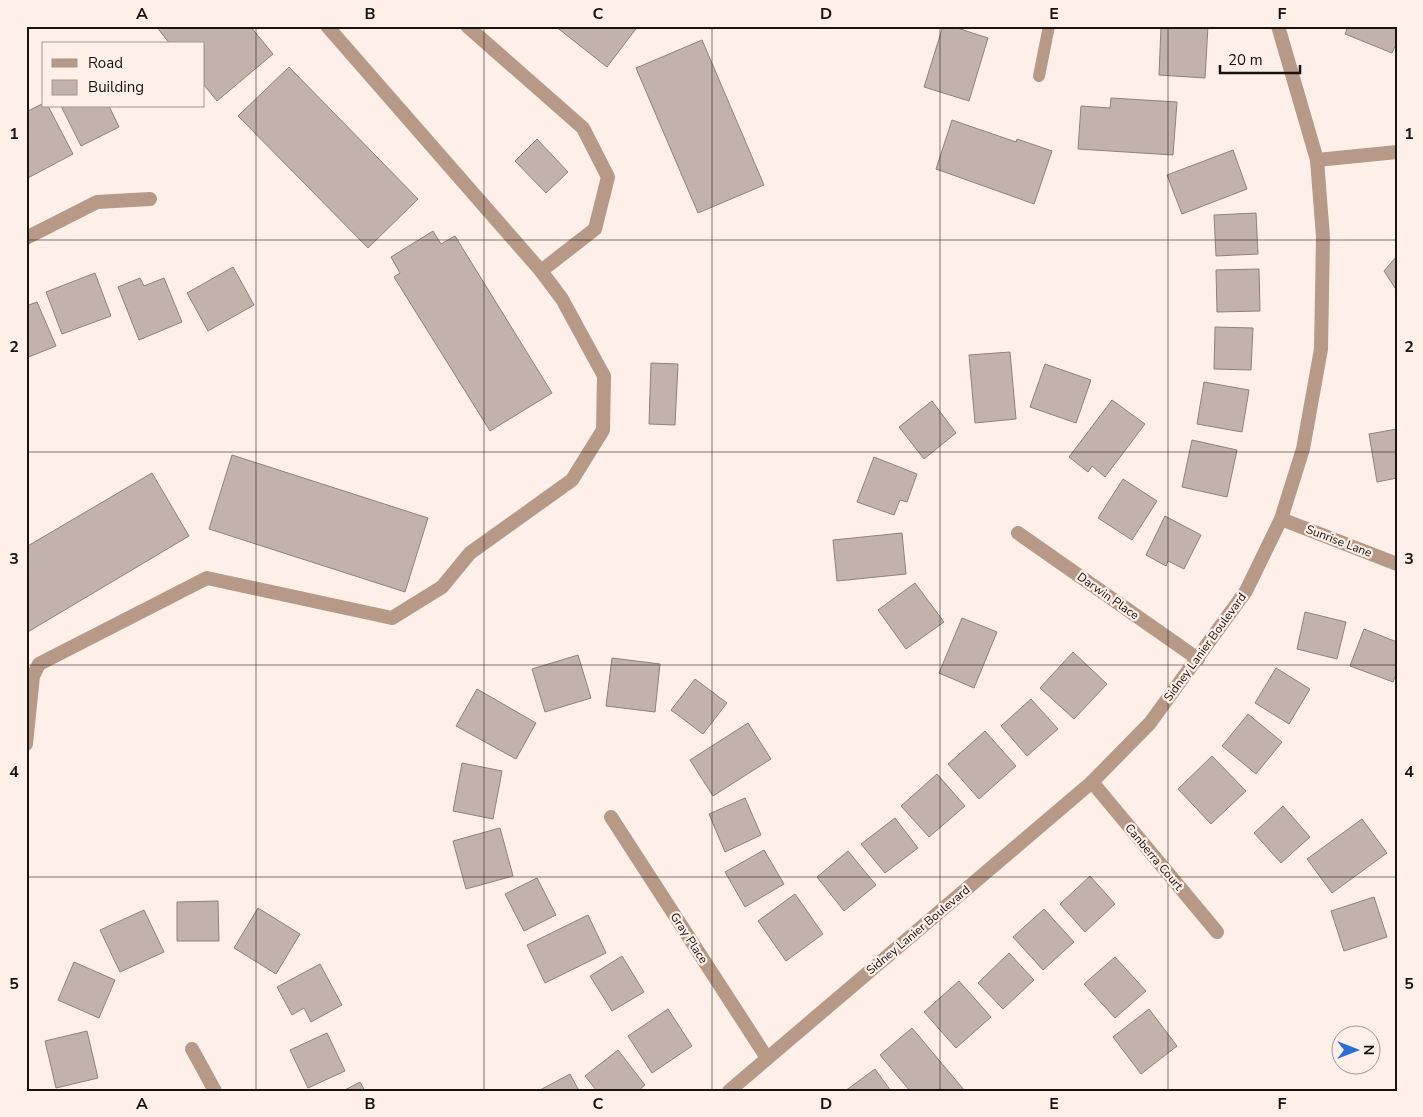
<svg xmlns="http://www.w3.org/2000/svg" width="1423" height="1117" font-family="'Nunito Sans',sans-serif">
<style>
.building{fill:#c3b2a9;stroke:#918178}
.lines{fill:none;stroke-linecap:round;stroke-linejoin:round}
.service{stroke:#b79988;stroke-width:12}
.minor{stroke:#b79988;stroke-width:14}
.grid{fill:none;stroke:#191310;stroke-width:1;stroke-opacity:0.55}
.labels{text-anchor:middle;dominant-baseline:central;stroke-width:4.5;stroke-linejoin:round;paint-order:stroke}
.street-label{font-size:12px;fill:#191310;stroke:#feefe8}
.neatline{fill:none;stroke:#191310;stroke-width:2}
.grid-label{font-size:16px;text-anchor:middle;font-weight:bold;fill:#191310}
</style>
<rect width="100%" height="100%" fill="#feefe8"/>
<g class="building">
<polygon points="156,26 250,26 273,54 217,101 204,85 204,44 170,44"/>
<polygon points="555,26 638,26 607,67"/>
<polygon points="943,26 951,26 988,38 969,101 924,87"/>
<polygon points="1161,26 1208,26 1205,78 1159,75"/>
<polygon points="1348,26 1397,26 1397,42 1392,53 1345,34"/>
<polygon points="702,40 764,185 698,213 636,68"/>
<polygon points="289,67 418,199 368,248 238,116"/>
<polygon points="1111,98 1177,102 1173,155 1078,149 1081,106 1110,108"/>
<polygon points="44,103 44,106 48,106 73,154 26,179 26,112"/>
<polygon points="61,106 109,106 119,127 81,146"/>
<polygon points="952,120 1016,142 1017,139 1052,151 1034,204 936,169"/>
<polygon points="537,139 568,172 546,193 515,161"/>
<polygon points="1233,150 1247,189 1182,214 1167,175"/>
<polygon points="1256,213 1258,254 1216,256 1214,215"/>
<polygon points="433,231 441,244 455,236 552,393 490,431 394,277 400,273 391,257"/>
<polygon points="1397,256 1397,291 1384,271"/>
<polygon points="233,267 254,305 208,331 187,293"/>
<polygon points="1259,269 1260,311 1217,312 1216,270"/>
<polygon points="95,273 111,316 62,334 46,292"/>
<polygon points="140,278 144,286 164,278 182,322 139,340 118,287"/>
<polygon points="37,302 56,346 26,358 26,306"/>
<polygon points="1215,327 1253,328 1251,370 1214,369"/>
<polygon points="1010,352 1016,419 975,423 969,355"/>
<polygon points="651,363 678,364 675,425 649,424"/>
<polygon points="1045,364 1091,380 1076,423 1030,407"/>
<polygon points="1204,382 1249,390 1242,432 1197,424"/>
<polygon points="1112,400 1145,424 1105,477 1092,466 1088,472 1069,457"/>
<polygon points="932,401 956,433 924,459 899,427"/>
<polygon points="1397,429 1397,478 1377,482 1369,434"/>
<polygon points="1192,440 1237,450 1227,497 1182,487"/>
<polygon points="232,455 428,518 405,592 209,529"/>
<polygon points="874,457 917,474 907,502 900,500 894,515 857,502"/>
<polygon points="152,473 189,536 26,633 26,547"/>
<polygon points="1123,479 1157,501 1132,540 1098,518"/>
<polygon points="1165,516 1201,535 1184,569 1168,561 1166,566 1146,555"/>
<polygon points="902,533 906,574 837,581 833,540"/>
<polygon points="915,583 944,622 906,649 878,610"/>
<polygon points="1305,612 1346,622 1337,659 1297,649"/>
<polygon points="962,618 997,632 974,688 939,673"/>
<polygon points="1364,629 1397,642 1397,672 1393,682 1350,666"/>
<polygon points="1073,652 1107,684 1074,719 1040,688"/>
<polygon points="578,655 591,698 545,712 532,669"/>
<polygon points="612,658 660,664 655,712 606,706"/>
<polygon points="1276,668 1310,689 1289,724 1255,703"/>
<polygon points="695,679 727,703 703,734 671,710"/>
<polygon points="477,689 536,723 516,759 456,726"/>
<polygon points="1031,699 1058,729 1027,756 1001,726"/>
<polygon points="1248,714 1282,742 1256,774 1222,746"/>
<polygon points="748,723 771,759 713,796 690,760"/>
<polygon points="985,731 1016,766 979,799 948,764"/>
<polygon points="1212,756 1246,791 1211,824 1178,789"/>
<polygon points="462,763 502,771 493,819 453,811"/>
<polygon points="937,774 965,806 929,837 901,806"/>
<polygon points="745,798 761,835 725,852 709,814"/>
<polygon points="1283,806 1310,837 1281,863 1254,833"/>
<polygon points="895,818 918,848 885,873 861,844"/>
<polygon points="1362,819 1387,853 1332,893 1307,859"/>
<polygon points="500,828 513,876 466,889 453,841"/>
<polygon points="764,850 784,884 745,907 725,872"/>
<polygon points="848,851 876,885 844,911 817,877"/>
<polygon points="1090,876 1115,904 1085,932 1060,904"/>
<polygon points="537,878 556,915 524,931 505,894"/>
<polygon points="795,894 823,934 786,961 758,921"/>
<polygon points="1374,897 1387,937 1344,951 1331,911"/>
<polygon points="218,901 219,941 177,941 177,902"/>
<polygon points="258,908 300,934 276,974 234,948"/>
<polygon points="1044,909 1074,942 1043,970 1013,937"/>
<polygon points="144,910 164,952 120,972 100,930"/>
<polygon points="588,915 606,953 545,983 527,945"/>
<polygon points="1009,953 1034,980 1003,1009 978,983"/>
<polygon points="622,956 644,992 612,1011 590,976"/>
<polygon points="1115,957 1146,991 1115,1018 1084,984"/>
<polygon points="74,962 115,980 99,1018 58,1000"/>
<polygon points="320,964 342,1005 311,1022 304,1008 292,1015 277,987"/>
<polygon points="959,981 991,1017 956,1048 924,1012"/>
<polygon points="668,1009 692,1046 652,1073 628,1036"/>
<polygon points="1149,1009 1177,1046 1141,1074 1113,1037"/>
<polygon points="912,1028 965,1091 910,1091 880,1055"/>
<polygon points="87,1031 98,1078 56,1088 45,1041"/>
<polygon points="327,1033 345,1071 308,1088 290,1050"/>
<polygon points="618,1050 645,1085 638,1091 597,1091 585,1076"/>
<polygon points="875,1069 891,1091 845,1091"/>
<polygon points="570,1074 579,1091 541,1091 540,1090"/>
<polygon points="360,1082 365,1091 343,1091"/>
</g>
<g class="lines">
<polyline class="service" points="1039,76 1049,26"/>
<g class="minor">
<polyline points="467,26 583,128 608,177 595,229 541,271"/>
<polyline points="1317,160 1397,152"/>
<polyline points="26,238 97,202 150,199"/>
<polyline points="1281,519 1397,564"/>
<polyline points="1018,533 1198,659"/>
<polyline points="26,744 33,676 39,664 207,578 392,618 442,587 470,553 572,480 603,430 604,376 562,299 541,271 327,26"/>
<polyline points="1092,782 1217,932"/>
<polyline points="611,817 767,1058"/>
<polyline points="192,1049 215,1091"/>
<polyline points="729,1091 1092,782 1150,723 1246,591 1281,519 1303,449 1321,349 1323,237 1317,160 1278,26"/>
</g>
</g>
<path class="grid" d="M 256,26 L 256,1091M 484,26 L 484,1091M 712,26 L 712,1091M 940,26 L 940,1091M 1168,26 L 1168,1091M 26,240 L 1397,240M 26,452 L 1397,452M 26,665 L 1397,665M 26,877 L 1397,877"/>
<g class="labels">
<g class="street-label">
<text transform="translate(1339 541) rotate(21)">Sunrise Lane</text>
<text transform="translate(1108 596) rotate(35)">Darwin Place</text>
<text transform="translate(1205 647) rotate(-54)">Sidney Lanier Boulevard</text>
<text transform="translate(1154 857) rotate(50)">Canberra Court</text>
<text transform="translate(918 930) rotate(-40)">Sidney Lanier Boulevard</text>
<text transform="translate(689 938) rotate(57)">Gray Place</text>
</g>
</g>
<rect width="1423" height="1117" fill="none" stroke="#feefe8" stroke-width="55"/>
<rect x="42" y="42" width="162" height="65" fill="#feefe8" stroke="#a29792"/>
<rect x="52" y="59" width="25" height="8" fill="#b79988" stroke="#a29792"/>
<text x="88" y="68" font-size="15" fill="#191310">Road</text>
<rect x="52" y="80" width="25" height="15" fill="#c3b2a9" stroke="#a29792"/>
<text x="88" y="92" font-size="15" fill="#191310">Building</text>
<g transform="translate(1356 1050) rotate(90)"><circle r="24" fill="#feefe8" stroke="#a29792"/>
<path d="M0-4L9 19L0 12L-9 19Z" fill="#2c6cd9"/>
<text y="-8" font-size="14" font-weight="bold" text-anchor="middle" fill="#191310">N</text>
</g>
<path d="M1220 65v8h80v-8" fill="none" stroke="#191310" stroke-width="2.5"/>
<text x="1228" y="65" font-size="15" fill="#191310" stroke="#feefe8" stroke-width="4" paint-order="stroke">20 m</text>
<rect x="28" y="28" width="1368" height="1062" class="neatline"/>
<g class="grid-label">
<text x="142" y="19">A</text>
<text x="370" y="19">B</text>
<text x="598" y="19">C</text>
<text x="826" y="19">D</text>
<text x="1054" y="19">E</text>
<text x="1282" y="19">F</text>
<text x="14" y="139">1</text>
<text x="1409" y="139">1</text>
<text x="14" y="352">2</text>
<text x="1409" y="352">2</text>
<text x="14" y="564">3</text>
<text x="1409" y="564">3</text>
<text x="14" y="777">4</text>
<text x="1409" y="777">4</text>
<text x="14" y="989">5</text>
<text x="1409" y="989">5</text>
<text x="142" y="1109">A</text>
<text x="370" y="1109">B</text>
<text x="598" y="1109">C</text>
<text x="826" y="1109">D</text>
<text x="1054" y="1109">E</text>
<text x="1282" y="1109">F</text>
</g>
</svg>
